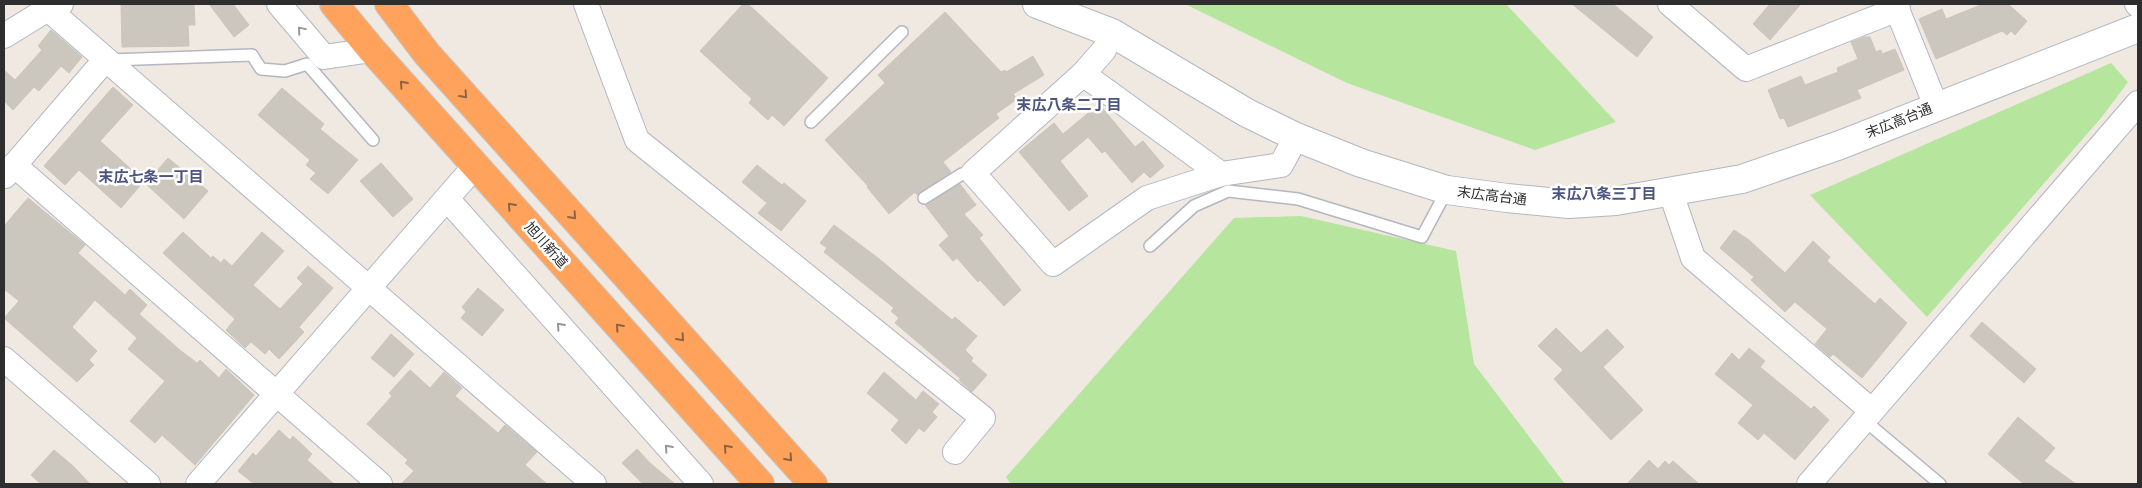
<svg xmlns="http://www.w3.org/2000/svg" width="2142" height="488" font-family="'Nunito Sans','Noto Sans JP',sans-serif">
<style>
.green{fill:#b6e59e}
.building{fill:#cbc7bf;stroke:#cbc5ba}
.lines{fill:none;stroke-linecap:round;stroke-linejoin:round}
.lane-casing{stroke:#b4b7c1;stroke-width:14}
.street-casing{stroke:#b4b7c1;stroke-width:26}
.secondary-casing{stroke:#b4b7c1;stroke-width:30}
.highway-casing{stroke:#c9c9c9;stroke-width:30}
.lane{stroke:#fff;stroke-width:11}
.street{stroke:#fff;stroke-width:24}
.secondary{stroke:#fff;stroke-width:28}
.highway{stroke:#ffa35c;stroke-width:28}
.oneway{stroke:#969696}
.oneway2{stroke:#8c6343}
.labels{text-anchor:middle;dominant-baseline:central;stroke-width:5;stroke-linejoin:round;paint-order:stroke}
.street-label{font-size:14px;fill:#2e2e2e;stroke:#fff}
.neighbourhood-label{font-size:15px;font-weight:bold;fill:#4d5680;stroke:#fff}
</style>
<rect width="100%" height="100%" fill="#efe9e1"/>
<g class="green">
<polygon points="1185,4 1506,4 1616,122 1535,150 1347,83"/>
<polygon points="2111,63 2128,82 2101,118 1927,317 1810,195"/>
<polygon points="1301,216 1456,251 1474,364 1565,484 1011,484 1006,477 1234,218"/>
</g>
<g class="building">
<polygon points="121,4 194,4 195,25 188,25 189,46 122,47"/>
<polygon points="209,4 233,4 249,25 234,37"/>
<polygon points="743,4 748,4 828,78 784,126 772,115 768,120 749,103 752,99 700,51"/>
<polygon points="1572,4 1613,4 1653,37 1637,57"/>
<polygon points="1770,4 1801,4 1770,40 1753,24"/>
<polygon points="1983,4 2008,4 2027,21 2015,35 2011,31 2007,35 2002,31 1936,59 1919,19 1942,9 1946,19"/>
<polygon points="945,12 1001,72 1005,70 1006,72 1033,56 1044,75 1013,94 1017,99 996,114 999,118 943,162 951,172 917,195 915,192 889,214 867,187 868,186 825,140 885,83 878,75"/>
<polygon points="51,30 82,57 69,73 61,66 39,91 34,87 13,110 4,101 4,70 15,80 42,50 38,46"/>
<polygon points="1865,37 1870,37 1876,52 1881,50 1882,54 1895,49 1904,70 1857,90 1861,98 1788,127 1784,118 1780,119 1768,90 1801,76 1805,85 1838,72 1837,68 1858,59 1851,42"/>
<polygon points="113,87 133,105 100,141 144,181 121,208 79,170 65,185 44,166"/>
<polygon points="282,88 324,124 320,129 358,160 328,194 310,179 316,173 306,165 310,160 258,115"/>
<polygon points="1099,104 1135,147 1143,141 1164,166 1150,178 1144,172 1132,183 1105,151 1102,153 1088,137 1060,161 1088,196 1069,211 1019,152 1054,123 1063,134"/>
<polygon points="168,158 208,191 184,219 146,184"/>
<polygon points="381,163 413,199 393,217 360,181"/>
<polygon points="757,165 782,185 784,183 806,201 781,231 758,213 767,203 742,182"/>
<polygon points="960,184 976,205 964,214 983,235 979,238 1021,290 1004,306 980,280 978,282 957,258 953,261 939,245 949,236 925,205"/>
<polygon points="28,198 85,245 78,253 125,295 130,289 147,305 139,314 181,351 197,363 200,360 219,378 226,369 254,395 195,465 162,435 155,443 130,421 165,381 128,349 137,338 95,300 72,327 97,351 89,360 94,365 77,382 4,318 19,301 4,289 4,226"/>
<polygon points="834,225 878,258 952,320 955,317 977,336 965,350 973,358 971,361 987,375 972,392 959,380 961,379 895,323 899,318 891,311 894,308 824,252 827,248 820,243"/>
<polygon points="1734,230 1749,240 1785,273 1813,241 1830,257 1827,261 1875,304 1880,298 1907,323 1862,378 1833,354 1830,357 1815,344 1827,329 1795,302 1785,312 1751,280 1754,277 1720,248"/>
<polygon points="183,232 211,258 213,256 221,263 224,259 232,266 262,232 284,251 253,285 280,309 303,284 297,278 308,266 333,288 299,327 304,332 279,359 269,349 265,354 251,342 245,348 226,330 235,319 163,253"/>
<polygon points="478,288 504,310 482,336 461,318 466,312 462,307"/>
<polygon points="1982,322 2036,369 2024,383 1970,336"/>
<polygon points="1556,328 1581,353 1607,329 1624,347 1603,367 1643,410 1611,440 1554,379 1563,370 1538,346"/>
<polygon points="391,334 414,354 394,377 371,358"/>
<polygon points="1749,348 1765,361 1760,367 1811,409 1814,406 1829,420 1795,460 1764,433 1758,440 1738,423 1753,405 1715,374 1732,353 1739,360"/>
<polygon points="410,370 430,388 444,372 462,388 455,396 498,433 505,425 537,452 525,465 547,484 401,484 414,471 405,463 408,460 367,424 392,396 389,393"/>
<polygon points="884,372 916,400 923,391 939,404 932,412 937,417 924,432 919,428 906,444 891,430 899,420 867,393"/>
<polygon points="2018,417 2055,448 2044,461 2076,484 2024,484 1988,454"/>
<polygon points="279,430 290,440 293,436 312,454 307,460 334,484 254,484 238,471 253,453 256,456"/>
<polygon points="637,449 650,463 675,484 643,484 622,463"/>
<polygon points="54,450 73,466 90,484 41,484 31,475"/>
<polygon points="1649,460 1658,469 1665,461 1669,465 1673,461 1699,484 1627,484"/>
</g>
<g class="lines">
<defs>
<g id="lane">
<polyline points="110,60 252,55 261,69 285,71 307,64 373,140"/>
<polyline points="811,122 902,32"/>
<polyline points="924,198 962,174 973,173"/>
<polyline points="1150,246 1194,206 1228,191 1298,199 1422,237 1447,190"/>
<polyline points="1864,420 1940,484"/>
</g>
<g id="street">
<polyline points="279,4 324,57 372,50"/>
<polyline points="586,4 637,140 983,418 955,452"/>
<polyline points="1670,4 1746,69 1898,9"/>
<polyline points="1895,4 1936,106"/>
<polyline points="2137,4 2138,5"/>
<polyline points="48,9 594,484"/>
<polyline points="1112,33 1104,50 1083,74 973,173 1053,264 1147,198 1221,174 1281,165 1296,137"/>
<polyline points="4,36 48,9 61,4"/>
<polyline points="1083,74 1221,174"/>
<polyline points="14,165 380,484"/>
<polyline points="5,176 105,60"/>
<polyline points="1671,193 1693,258 1872,411"/>
<polyline points="448,200 701,484"/>
<polyline points="4,359 148,484"/>
<polyline points="198,484 475,166"/>
<polyline points="1809,484 2138,103"/>
</g>
<polyline id="secondary" points="1037,4 1112,33 1247,113 1296,137 1361,163 1447,190 1507,198 1569,204 1616,201 1742,179 1840,145 2138,28"/>
<g id="highway">
<polyline points="334,4 372,50 760,484"/>
<polyline points="389,4 427,54 813,484"/>
</g>
</defs>
<use href="#lane" class="lane-casing"/>
<use href="#street" class="street-casing"/>
<use href="#secondary" class="secondary-casing"/>
<use href="#highway" class="highway-casing"/>
<use href="#lane" class="lane"/>
<use href="#street" class="street"/>
<use href="#secondary" class="secondary"/>
<use href="#highway" class="highway"/>
</g>
<defs><path id="oneway-chevron" d="M-2-3.5L2.5 0L-2 3.5" fill="none" stroke-width="1.6" stroke-linecap="round" stroke-linejoin="round" transform="scale(1.25)"/></defs>
<g class="oneway">
<use href="#oneway-chevron" transform="translate(301 30) rotate(-130)"/>
<use href="#oneway-chevron" transform="translate(560 326) rotate(-132)"/>
<use href="#oneway-chevron" transform="translate(668 448) rotate(-132)"/>
</g>
<g class="oneway2">
<use href="#oneway-chevron" transform="translate(403 84) rotate(-132)"/>
<use href="#oneway-chevron" transform="translate(464 95) rotate(48)"/>
<use href="#oneway-chevron" transform="translate(511 206) rotate(-132)"/>
<use href="#oneway-chevron" transform="translate(573 216) rotate(48)"/>
<use href="#oneway-chevron" transform="translate(619 327) rotate(-132)"/>
<use href="#oneway-chevron" transform="translate(681 338) rotate(48)"/>
<use href="#oneway-chevron" transform="translate(727 448) rotate(-132)"/>
<use href="#oneway-chevron" transform="translate(789 458) rotate(48)"/>
</g>
<g class="labels">
<g class="street-label">
<text transform="translate(1899 121) rotate(-22)">末広高台通</text>
<text transform="translate(1492 196) rotate(7)">末広高台通</text>
<text transform="translate(546 245) rotate(48)">旭川新道</text>
</g>
<g class="neighbourhood-label">
<text x="1069" y="105">末広八条二丁目</text>
<text x="151" y="177">末広七条一丁目</text>
<text x="1604" y="194">末広八条三丁目</text>
</g>
</g>
<rect width="2142" height="488" fill="none" stroke="#2e2e2e" stroke-width="10"/>
</svg>
